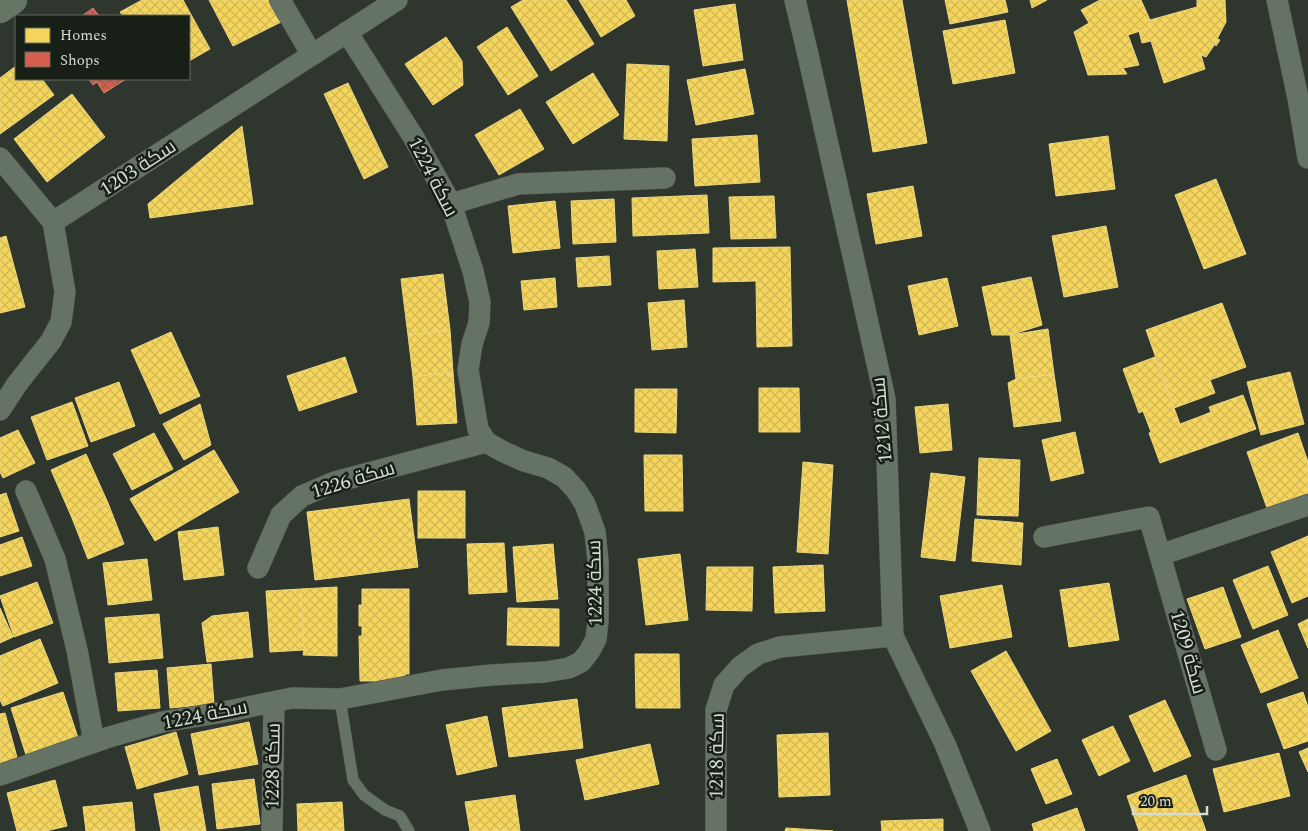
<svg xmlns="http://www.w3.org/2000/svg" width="1308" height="831" font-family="Spectral,Cairo,serif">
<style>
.homes{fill:url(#homes-cross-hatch);stroke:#ecd77f}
.shops{fill:url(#shops-cross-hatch);stroke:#d58575}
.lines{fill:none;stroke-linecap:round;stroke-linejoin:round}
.lane-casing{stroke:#4d534c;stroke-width:12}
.street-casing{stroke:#4d534c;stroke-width:22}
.secondary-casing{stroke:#4d534c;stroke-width:29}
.lane{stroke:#657364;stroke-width:11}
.street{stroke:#657364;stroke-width:21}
.secondary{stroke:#667665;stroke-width:28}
.labels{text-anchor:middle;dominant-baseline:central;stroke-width:5;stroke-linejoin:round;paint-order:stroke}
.street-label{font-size:20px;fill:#d3dcd2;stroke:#181f17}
</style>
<defs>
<pattern id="homes-cross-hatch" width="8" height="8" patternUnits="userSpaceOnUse" patternTransform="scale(1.25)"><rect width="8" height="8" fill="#f6d55c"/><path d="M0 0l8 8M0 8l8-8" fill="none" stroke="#d1b856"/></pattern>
<pattern id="shops-cross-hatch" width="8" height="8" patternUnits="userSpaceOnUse" patternTransform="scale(1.25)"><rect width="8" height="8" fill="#d6604d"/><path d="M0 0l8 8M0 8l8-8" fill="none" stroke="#a95749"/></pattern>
</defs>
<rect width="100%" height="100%" fill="#2f362e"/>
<g class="homes">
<polygon points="142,0 183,0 210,49 189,61 189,16 123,16 120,12"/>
<polygon points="209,0 269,0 281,22 233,46"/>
<polygon points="523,0 566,0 594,44 551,71 511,7"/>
<polygon points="579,0 626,0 635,16 601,37"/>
<polygon points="847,0 902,0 927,143 873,152"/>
<polygon points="945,0 1005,0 1008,12 950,24"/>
<polygon points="1030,0 1047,0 1032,8"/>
<polygon points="1100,0 1141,0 1150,20 1152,27 1128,35 1139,65 1123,68 1127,74 1088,75 1074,32 1089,23 1081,10"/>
<polygon points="1197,0 1225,0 1226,22 1217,39 1220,40 1216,46 1215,44 1206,57 1201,55 1205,69 1164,83 1151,41 1142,43 1139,31 1152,27 1150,20 1197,7"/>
<polygon points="735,4 743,60 703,66 694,10"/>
<polygon points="1005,20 1015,73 953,84 943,31"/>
<polygon points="507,27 538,76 508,95 477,47"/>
<polygon points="446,37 462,61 463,85 433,105 405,64"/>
<polygon points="627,64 669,66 667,141 624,139"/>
<polygon points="16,66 16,79 42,79 54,95 0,134 0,78"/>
<polygon points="745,69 754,114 696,125 687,80"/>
<polygon points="593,73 619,115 573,144 546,102"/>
<polygon points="348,83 388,167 364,179 324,94"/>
<polygon points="72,94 105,137 47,182 14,139"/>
<polygon points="520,109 544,149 499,175 475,135"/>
<polygon points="242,126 253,204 150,218 148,204"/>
<polygon points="757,135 760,182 695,186 692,139"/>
<polygon points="1108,136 1115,189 1056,196 1049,144"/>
<polygon points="1216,179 1246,254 1204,269 1175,195"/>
<polygon points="913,186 922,236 876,244 867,194"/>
<polygon points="707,195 709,233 633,236 632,198"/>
<polygon points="774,196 776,238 731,239 729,197"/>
<polygon points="614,199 616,242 573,244 571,201"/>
<polygon points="555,201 560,248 513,253 508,206"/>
<polygon points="1106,226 1118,287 1064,297 1052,236"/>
<polygon points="6,236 25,307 0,313 0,238"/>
<polygon points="790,247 792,346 757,347 756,281 713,282 713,248"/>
<polygon points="695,249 698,287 659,289 657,251"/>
<polygon points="609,256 611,285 578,287 576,258"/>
<polygon points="443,274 450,330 408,335 401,279"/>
<polygon points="1031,277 1042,325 1010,335 992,335 982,287"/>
<polygon points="555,278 557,307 524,310 521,281"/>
<polygon points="947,278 958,326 919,335 908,286"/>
<polygon points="684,300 687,347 652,350 648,303"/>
<polygon points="1222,303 1246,367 1210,380 1215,393 1174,408 1146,330"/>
<polygon points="1048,329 1054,374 1016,379 1010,335"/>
<polygon points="450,330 453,372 413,377 408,335"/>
<polygon points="171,332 200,396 160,414 131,350"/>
<polygon points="345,357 357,392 299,411 287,376"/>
<polygon points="1155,357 1180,424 1204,415 1214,444 1160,463 1149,433 1151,432 1143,411 1139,413 1123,369"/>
<polygon points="453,372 457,423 417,425 413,377"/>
<polygon points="1290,372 1304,424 1261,435 1247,382"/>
<polygon points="1054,374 1061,421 1014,427 1008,383 1016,379"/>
<polygon points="119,382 135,426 91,442 75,398"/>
<polygon points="759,388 799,388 800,432 759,432"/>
<polygon points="635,389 677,389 676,433 635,432"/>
<polygon points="1243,395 1256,429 1214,444 1204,415 1211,412 1209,407"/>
<polygon points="72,402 88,446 47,460 31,417"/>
<polygon points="200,404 211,445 184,460 163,424"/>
<polygon points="948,404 952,450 920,453 915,407"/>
<polygon points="18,430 35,463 3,478 0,472 0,438"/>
<polygon points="1075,432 1084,473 1051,481 1042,440"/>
<polygon points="154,433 173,469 132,490 113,454"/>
<polygon points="1298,433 1308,462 1308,493 1267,508 1247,452"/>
<polygon points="214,450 239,492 155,541 130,499"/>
<polygon points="86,454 108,503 72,518 51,470"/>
<polygon points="644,455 682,455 683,511 645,511"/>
<polygon points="979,458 1020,460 1018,516 977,515"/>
<polygon points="803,462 833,465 828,554 797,552"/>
<polygon points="931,473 965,477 955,561 921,557"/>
<rect x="418" y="491" width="47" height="47"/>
<polygon points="6,493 19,531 0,537 0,495"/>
<polygon points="409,499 418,567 315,580 307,512"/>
<polygon points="108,503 124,544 88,559 72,518"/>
<polygon points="975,519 1023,523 1021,565 972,561"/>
<polygon points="218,527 224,575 184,580 178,532"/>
<polygon points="1308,536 1308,596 1292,603 1271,552"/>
<polygon points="22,537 32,566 0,576 0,545"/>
<polygon points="504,543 507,592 469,594 467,544"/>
<polygon points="553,544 558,599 517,602 513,547"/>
<polygon points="680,554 688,620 646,625 638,559"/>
<polygon points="147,559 152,600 108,605 103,563"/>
<polygon points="823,565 825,611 775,613 773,567"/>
<polygon points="1268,566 1288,615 1253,629 1233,580"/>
<polygon points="707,567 753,567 752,611 706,610"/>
<polygon points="37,582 53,623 14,637 0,596"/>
<polygon points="1109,583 1119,640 1069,647 1060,590"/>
<polygon points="1002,585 1012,637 950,648 940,596"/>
<polygon points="337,587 337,656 303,655 304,650 301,589"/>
<polygon points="1223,587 1241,637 1205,649 1187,599"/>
<polygon points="301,589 304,650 270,652 266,591"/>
<polygon points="362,589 409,589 409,674 405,674 405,680 374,685 374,681 360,681 359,636 362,636 362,626 359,626 359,605 362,605"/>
<polygon points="0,608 13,637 0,643"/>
<polygon points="508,608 559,609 559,646 507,645"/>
<polygon points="248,612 253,657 207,662 202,623 212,616"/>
<polygon points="159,614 163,658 109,663 105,618"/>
<polygon points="1308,619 1308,648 1298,624"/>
<polygon points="1278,630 1298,678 1261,693 1241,645"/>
<polygon points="40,639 58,683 3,706 0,700 0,656"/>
<polygon points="1006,651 1051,731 1016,751 971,671"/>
<polygon points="635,654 679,654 680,708 636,708"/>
<polygon points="211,664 214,704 170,708 167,668"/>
<polygon points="157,670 160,708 118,711 115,673"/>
<polygon points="63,692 79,741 27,758 11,708"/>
<polygon points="1303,692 1308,707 1308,741 1284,749 1267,704"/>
<polygon points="577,699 583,748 509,757 502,708"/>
<polygon points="1165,700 1191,756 1154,772 1129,716"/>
<polygon points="5,713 18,761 0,766 0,714"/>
<polygon points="487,716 497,766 457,775 446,725"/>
<polygon points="249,722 258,764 199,775 191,734"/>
<polygon points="1113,726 1130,761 1099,776 1082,740"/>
<polygon points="176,732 188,774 137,789 125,747"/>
<polygon points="828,733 830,795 779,797 777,735"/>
<polygon points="650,744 659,784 585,800 576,760"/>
<polygon points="1308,748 1308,772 1299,752"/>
<polygon points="1279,753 1290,796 1224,812 1213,769"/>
<polygon points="1057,759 1072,794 1046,804 1031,769"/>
<polygon points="1186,775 1206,831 1139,831 1127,796"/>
<polygon points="254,779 260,824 217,829 212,784"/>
<polygon points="55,780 67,826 46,831 17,831 7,793"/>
<polygon points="198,786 206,831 161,831 154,794"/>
<polygon points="515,795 520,831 470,831 465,802"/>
<polygon points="132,802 135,831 86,831 83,807"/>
<polygon points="342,802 344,831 298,831 297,804"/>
<polygon points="1077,808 1085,831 1034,831 1032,824"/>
<polygon points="943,819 943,831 882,831 881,821"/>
<polygon points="786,828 833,831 785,831"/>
</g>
<g class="shops">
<polygon points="93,8 99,16 82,16"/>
<polygon points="89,79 126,79 104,93 97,82 93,85"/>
</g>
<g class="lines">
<defs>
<polyline id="lane" points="340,699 353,780 364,795 385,810 400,816 409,831"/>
<g id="street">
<polyline points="280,0 312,55"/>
<polyline points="795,0 808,55 885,399 893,636 945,744 980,831"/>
<polyline points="1277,0 1298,98 1308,158"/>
<polyline points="0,158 53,222"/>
<polyline points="451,204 518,184 665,178"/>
<polyline points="0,410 17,384 51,341 61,322 65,292 53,222 397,0"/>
<polyline points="26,491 55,559 77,650 94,742"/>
<polyline points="1044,537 1149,517 1216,750"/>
<polyline points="1160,555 1308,505"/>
<polyline points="258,568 281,515 302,496 335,482 486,442"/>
<polyline points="0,775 106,738 162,722 224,712 292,698 340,699 442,680 492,675 545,672 569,668 581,662 589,652 596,639 598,621 598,561 595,532 585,504 576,490 564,477 548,468 524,461 502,451 486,442 478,429 468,370 472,344 479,323 480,302 473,271 451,204 414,138 347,32"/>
<polyline points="272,831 274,702"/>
<polyline points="716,831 716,710 724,685 740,667 758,654 780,647 893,636"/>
</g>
<polyline id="secondary" points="0,9 13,0"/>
</defs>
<use href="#lane" class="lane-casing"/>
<use href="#street" class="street-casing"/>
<use href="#secondary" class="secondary-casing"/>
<use href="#lane" class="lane"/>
<use href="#street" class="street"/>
<use href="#secondary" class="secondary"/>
</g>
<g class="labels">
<g class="street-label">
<text transform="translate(138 168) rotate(-33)">سكة 1203</text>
<text transform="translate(433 177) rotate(63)">سكة 1224</text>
<text transform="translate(882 420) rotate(-95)">سكة 1212</text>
<text transform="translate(353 480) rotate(-17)">سكة 1226</text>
<text transform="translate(595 583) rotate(-91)">سكة 1224</text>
<text transform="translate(1188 652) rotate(74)">سكة 1209</text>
<text transform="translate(205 715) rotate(-11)">سكة 1224</text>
<text transform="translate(717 756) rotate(-89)">سكة 1218</text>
<text transform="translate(273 766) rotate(-89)">سكة 1228</text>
</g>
</g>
<rect x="15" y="15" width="175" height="65" fill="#181f17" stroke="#636b62"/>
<rect x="25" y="28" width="25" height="15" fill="#f6d55c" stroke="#636b62"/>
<text x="60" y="40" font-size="15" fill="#d3dcd2">Homes</text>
<rect x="25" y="52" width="25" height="15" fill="#d6604d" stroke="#636b62"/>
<text x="60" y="65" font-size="15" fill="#d3dcd2">Shops</text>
<path d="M1133 806v8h74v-8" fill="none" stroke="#d3dcd2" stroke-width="2.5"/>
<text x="1140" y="806" font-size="15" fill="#d3dcd2" stroke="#181f17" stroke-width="4" paint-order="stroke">20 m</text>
</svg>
